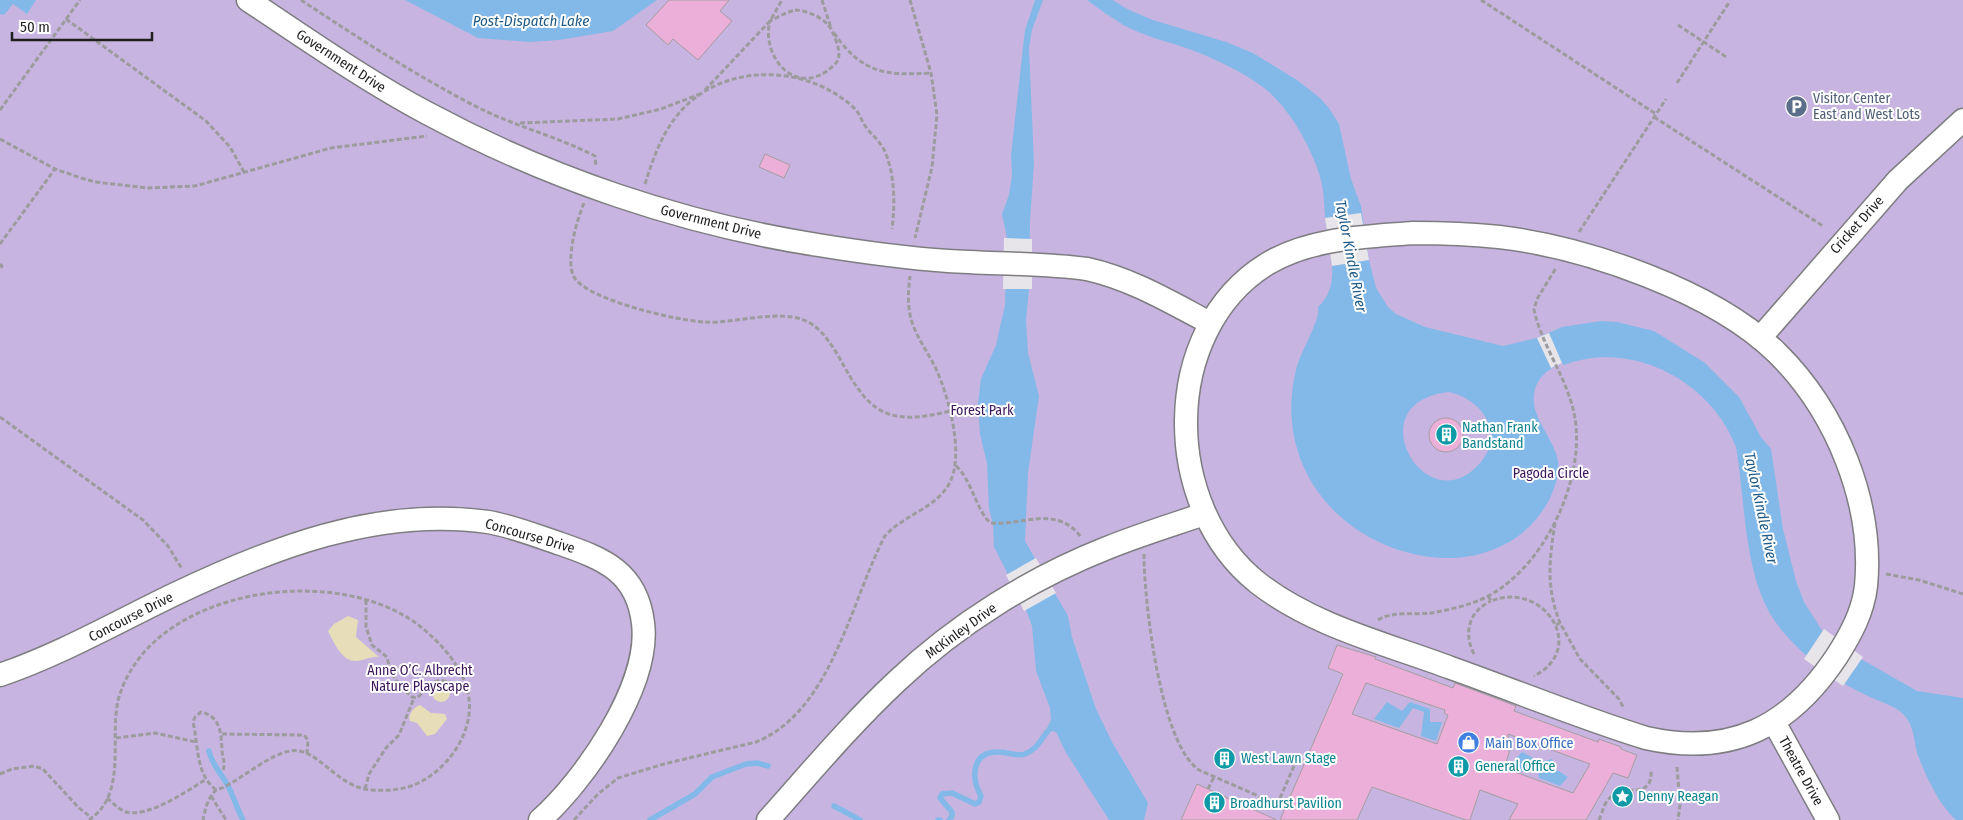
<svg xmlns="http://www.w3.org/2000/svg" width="1963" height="820" font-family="'Fira Sans Condensed',sans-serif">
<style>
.green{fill:#c8b4e1}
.sand{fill:#e7ddb8}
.water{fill:#83b9e8;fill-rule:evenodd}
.pier{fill:#e8e5ea}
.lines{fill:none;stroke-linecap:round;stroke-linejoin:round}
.stream{stroke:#83b9e8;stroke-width:5.5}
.building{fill:#ecafda;stroke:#a39ea1;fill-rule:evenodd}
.minor-casing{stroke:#7e7d81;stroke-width:25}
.path{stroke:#9c9b9e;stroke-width:3;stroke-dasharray:5 2.5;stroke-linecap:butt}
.minor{stroke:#fff;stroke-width:22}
.labels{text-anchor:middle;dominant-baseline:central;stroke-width:4;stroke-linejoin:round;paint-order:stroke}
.street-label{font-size:14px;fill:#1e1e1f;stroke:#fff}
.service-label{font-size:14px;fill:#4e5e75;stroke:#fff;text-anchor:start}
.park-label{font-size:14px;fill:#3c165c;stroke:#fff}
.culture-label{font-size:14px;fill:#0d838f;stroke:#fff;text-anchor:start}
.shop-label{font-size:14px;fill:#366cbe;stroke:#fff;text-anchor:start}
.water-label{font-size:15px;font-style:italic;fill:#1f5a87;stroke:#fff}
</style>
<rect width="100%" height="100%" fill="#e8e5ea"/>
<rect class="green" x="0" y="0" width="1963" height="820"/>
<g class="sand">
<path d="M 348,616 L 358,620 L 356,637 L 379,657 C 370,656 365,661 356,661 C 342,662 333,641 328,631 L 334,624 Z"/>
<circle cx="441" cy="693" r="9"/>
<path d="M 420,705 L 431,713 L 445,714 L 447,719 L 435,734 L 427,736 L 417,723 L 410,721 C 407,715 414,707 420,705 Z"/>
</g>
<g class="water">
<polygon points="0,0 36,0 27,14 13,4 4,15 0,14"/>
<polygon points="405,0 657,0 613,31 559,40 530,42 478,38"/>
<polygon points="1035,0 1043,0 1032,30 1029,48 1034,163 1030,221 1029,289 1026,320 1028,353 1039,396 1028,473 1025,541 1068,616 1072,637 1096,709 1112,742 1148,803 1144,820 1109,820 1065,751 1056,732 1052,731 1042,738 1051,720 1050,708 1036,671 1032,626 1026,610 994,547 993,524 989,509 987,464 980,434 978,403 981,379 996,345 1005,305 1007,238 1002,214 1009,195 1012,176 1011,155 1025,30"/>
<path d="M 1087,0 L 1113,0 L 1127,9 L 1153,20 L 1226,42 L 1253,53 L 1297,80 L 1320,98 L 1329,108 L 1339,124 L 1351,179 L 1361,206 L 1369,260 L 1376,288 L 1388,307 L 1396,314 L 1425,327 L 1503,346 L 1537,338 L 1562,327 L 1601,321 L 1617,322 L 1654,331 L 1705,363 L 1739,397 L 1761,437 L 1771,449 L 1783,529 L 1796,581 L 1804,602 L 1823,632 L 1861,659 L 1917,691 L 1963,698 L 1963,820 L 1956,820 C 1940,806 1927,779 1919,758 C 1913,743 1916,726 1902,713 C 1895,706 1881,702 1872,698 C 1855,690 1840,682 1826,671 C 1800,652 1774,628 1762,597 C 1744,553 1744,494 1736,447 C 1711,381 1631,339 1564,365 L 1562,363 C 1548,369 1536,378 1534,395 C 1531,418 1554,438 1558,461 C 1560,474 1555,487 1550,498 C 1526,547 1470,566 1418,555 C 1331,537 1274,459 1296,370 C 1300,352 1321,320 1318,307 C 1340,287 1331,258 1327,232 C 1324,215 1325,197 1321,180 C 1313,149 1287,103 1260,85 C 1239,70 1213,58 1189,49 C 1168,42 1144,36 1125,26 C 1112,18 1099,9 1087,0 ZM 1448,392 C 1481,398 1506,433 1480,463 C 1427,525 1355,403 1448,392 Z"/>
<polygon points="1387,702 1402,711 1410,702 1430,709 1430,722 1442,722 1436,741 1421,736 1424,712 1413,708 1399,728 1374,719"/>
<polygon points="1522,752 1541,762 1552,759 1554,768 1568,777 1560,786 1539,778 1538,770 1532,768 1526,773 1508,767"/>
</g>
<g class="pier">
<polygon points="1361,213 1369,260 1332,266 1325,218"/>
<polygon points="1004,238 1032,239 1032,289 1003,289"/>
<polygon points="1549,333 1562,363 1551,368 1537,338"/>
<polygon points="1036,558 1056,593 1024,611 1006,575"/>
<polygon points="1824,629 1863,657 1843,686 1804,659"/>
</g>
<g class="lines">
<g class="stream">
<path d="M 209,751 C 212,765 222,774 228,786 C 234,797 237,809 243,820"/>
<polyline points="834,806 860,820"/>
<polyline points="650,820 695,794 712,777 746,764 757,763 768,766"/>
<polyline points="938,820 940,820"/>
<path d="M 949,820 L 952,816 L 952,812 L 940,798 L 942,794 L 952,793 L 975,804 L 979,802 L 981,796 C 971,778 971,751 999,752 C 1007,752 1017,757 1025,754 C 1037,749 1040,741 1047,732"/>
</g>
</g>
<g class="building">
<polygon points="669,0 729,0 720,11 732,21 698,60 673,39 668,45 646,25"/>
<polygon points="765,154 790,165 784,178 759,167"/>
<circle cx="1446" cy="435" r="17"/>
<path d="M 1337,645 L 1376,657 L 1375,659 L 1453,688 L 1455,683 L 1471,689 L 1516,706 L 1514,711 L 1598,742 L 1599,739 L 1621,747 L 1621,749 L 1637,755 L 1628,778 L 1613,773 L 1586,820 L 1509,820 L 1518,804 L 1480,790 L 1470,820 L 1466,820 L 1372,787 L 1357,820 L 1280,820 L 1343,674 L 1328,668 ZM 1366,683 L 1445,710 L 1444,713 L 1448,715 L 1437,744 L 1352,714 ZM 1508,734 L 1590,764 L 1573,793 L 1504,768 L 1509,753 Z"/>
<polygon points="1197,784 1223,796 1277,820 1181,820"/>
</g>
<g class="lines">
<defs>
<g id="minor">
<path d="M 248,0 C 307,39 365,80 427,113 C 548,178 683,224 818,245 C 861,252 905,258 948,261 C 995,264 1041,263 1087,269 C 1132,279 1170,302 1210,323"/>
<path d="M 1413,233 C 1442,233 1470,234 1499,237 C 1585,247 1714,291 1777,353 C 1836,411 1874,503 1866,586 C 1863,612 1851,634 1837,656 C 1790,727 1731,757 1646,738 C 1581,718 1516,691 1451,668 C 1387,644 1313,626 1258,583 C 1162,507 1159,331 1267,264 C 1310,238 1364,237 1413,233 Z"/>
<polyline points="1760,338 1898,180 1963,120"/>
<path d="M 0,675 C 61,654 115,623 173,595 C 269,549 378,506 488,522 C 512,526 537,536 561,544 C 604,559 637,572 643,623 C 651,685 585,780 540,820"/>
<polyline points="1774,722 1828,820"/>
<path d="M 768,820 C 810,773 851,724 897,681 C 957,624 1031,578 1107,548 C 1139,535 1172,525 1204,514"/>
</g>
</defs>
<use href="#minor" class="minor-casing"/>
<g class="path">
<path d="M 301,0 C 360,39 418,77 481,109 C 518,127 558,137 595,156 L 596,166"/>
<polyline points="822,0 831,28"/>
<polyline points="910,0 931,73 937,115 932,167 915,238"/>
<polyline points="1481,0 1656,114"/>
<path d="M 795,10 C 809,11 828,19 833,33 C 836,41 841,51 838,60 C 836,64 831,68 827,71 C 793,95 761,55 770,21 L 786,13 Z"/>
<polyline points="66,19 206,121 230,147 244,172"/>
<polyline points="1678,25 1728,58"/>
<path d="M 834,33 C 862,73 885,76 931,73"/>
<polyline points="1677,83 1730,1"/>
<polyline points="705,90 770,21 782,0"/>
<polyline points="0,110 80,0"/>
<polyline points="1654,117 1823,226"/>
<polyline points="520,123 618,119 661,109 700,94"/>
<polyline points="0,139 55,169 81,178 95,182 148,188 195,186 331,148 427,136"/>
<path d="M 645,184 C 656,149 669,114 702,93 C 748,63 815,71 854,108 C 860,113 861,121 866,127 C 873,137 881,141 886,154 C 895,178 895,204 892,229"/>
<path d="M 584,203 C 577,219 565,261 574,277 C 587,300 678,321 705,322 C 736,324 782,307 810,323 C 823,331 831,344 839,357 C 869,413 886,427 950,411"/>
<polyline points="1579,232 1666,99"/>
<polyline points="0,244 55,169"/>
<polyline points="0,264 2,266 0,269"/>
<polyline points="0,417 143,520 168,546 182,569"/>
<path d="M 956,466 C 972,480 978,515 991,523 C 1022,526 1056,504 1081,537"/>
<path d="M 1555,523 C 1549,561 1546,587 1560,623"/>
<path d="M 1144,554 C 1144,600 1160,744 1199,770 L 1286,808"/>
<polyline points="1886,574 1919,580 1963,594"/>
<path d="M 1488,596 L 1491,601 C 1543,580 1589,648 1534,676"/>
<polyline points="366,600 366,627 372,645 387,657 390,670 399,685 412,697 417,698 434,682 440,680 466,686"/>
<path d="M 1378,620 C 1391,611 1415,615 1431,613 C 1448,610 1466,606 1482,599 C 1543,572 1588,477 1574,413 C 1566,376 1542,346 1534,310 L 1537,299 L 1556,268"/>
<polyline points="1556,625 1560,623 1580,659 1619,699 1624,709"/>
<path d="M 1474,654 C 1463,633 1469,611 1491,601"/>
<polyline points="222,734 304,735 308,740 307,753"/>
<polyline points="116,738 155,733 196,742"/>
<polyline points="1677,767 1680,805 1678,820"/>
<polyline points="0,774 12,769 34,766 43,769 79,808 92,818"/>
<polyline points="365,789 369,774 386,748 399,735 414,698"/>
<polyline points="1208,789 1214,777"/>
<path d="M 216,790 C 195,773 199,747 193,722 L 195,717 L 201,712 C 221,717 221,733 222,750 C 222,757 226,763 223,770"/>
<polyline points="211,796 226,820"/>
<path d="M 107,798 C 113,803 118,809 126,812 C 148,818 187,791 205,780"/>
<polyline points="1277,805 1297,759 1305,762"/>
<path d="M 89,820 C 129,793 108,736 119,697 C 122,687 127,676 133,667 C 187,582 355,565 428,633 C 443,646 460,666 466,686 C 480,725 450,770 414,785 C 401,790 386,791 372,790 C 336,788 318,746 290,751 C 269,755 244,777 224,787 C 222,789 218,788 216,790 C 208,797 205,810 203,820"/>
<path d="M 574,820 L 598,794 L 618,778 L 664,764 L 756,742 C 832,711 850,602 885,536 C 903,515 935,509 949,484 C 965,456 949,397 936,369 C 929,354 919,341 913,325 C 907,310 908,292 910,276"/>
<path d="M 1599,820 C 1602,814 1603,807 1607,801 C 1624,779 1653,804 1651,769"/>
</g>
<use href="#minor" class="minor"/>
</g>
<defs>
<symbol id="parking-disc" viewBox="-11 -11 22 22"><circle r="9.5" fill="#5c6f8a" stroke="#fff"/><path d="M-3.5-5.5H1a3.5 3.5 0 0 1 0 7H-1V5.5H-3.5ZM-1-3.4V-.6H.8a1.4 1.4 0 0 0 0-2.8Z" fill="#fff"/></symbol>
<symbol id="building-disc" viewBox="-11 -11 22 22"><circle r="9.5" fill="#0f9aa8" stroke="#fff"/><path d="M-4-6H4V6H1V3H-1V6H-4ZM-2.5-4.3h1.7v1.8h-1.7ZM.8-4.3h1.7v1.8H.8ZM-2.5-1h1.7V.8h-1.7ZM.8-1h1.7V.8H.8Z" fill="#fff"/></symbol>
<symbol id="shop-disc" viewBox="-11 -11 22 22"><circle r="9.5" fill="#3f7fe0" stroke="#fff"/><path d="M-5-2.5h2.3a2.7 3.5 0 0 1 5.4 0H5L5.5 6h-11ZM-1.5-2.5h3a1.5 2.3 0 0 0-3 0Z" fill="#fff"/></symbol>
<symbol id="sight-disc" viewBox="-11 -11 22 22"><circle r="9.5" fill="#0f9aa8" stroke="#fff"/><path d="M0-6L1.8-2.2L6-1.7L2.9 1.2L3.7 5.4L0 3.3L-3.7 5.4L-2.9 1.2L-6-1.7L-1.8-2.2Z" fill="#fff"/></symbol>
</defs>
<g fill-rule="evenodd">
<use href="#parking-disc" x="1784" y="94" width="25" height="25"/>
<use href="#building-disc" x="1434" y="422" width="25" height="25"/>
<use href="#shop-disc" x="1456" y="730" width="25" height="25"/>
<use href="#building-disc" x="1212" y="746" width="25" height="25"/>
<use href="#building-disc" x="1446" y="754" width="25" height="25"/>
<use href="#sight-disc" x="1610" y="784" width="25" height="25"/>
<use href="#building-disc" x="1202" y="790" width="25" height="25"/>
</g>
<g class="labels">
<g class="street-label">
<text transform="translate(341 61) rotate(33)">Government Drive</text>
<text transform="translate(711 222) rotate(14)">Government Drive</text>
<text transform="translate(1857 225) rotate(-48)">Cricket Drive</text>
<text transform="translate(530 536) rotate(16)">Concourse Drive</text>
<text transform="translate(131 617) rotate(-27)">Concourse Drive</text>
<text transform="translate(961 631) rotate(-36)">McKinley Drive</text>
<text transform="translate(1801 771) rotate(61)">Theatre Drive</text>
</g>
<g class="service-label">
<text x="1813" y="98">Visitor Center<tspan x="1813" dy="16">East and West Lots</tspan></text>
</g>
<g class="park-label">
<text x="982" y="410">Forest Park</text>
<text x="1551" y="473">Pagoda Circle</text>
<text x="420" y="670">Anne O’C. Albrecht<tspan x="420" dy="16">Nature Playscape</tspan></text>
</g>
<g class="culture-label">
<text x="1462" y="427">Nathan Frank<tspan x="1462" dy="16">Bandstand</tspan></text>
<text x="1241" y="758">West Lawn Stage</text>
<text x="1475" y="766">General Office</text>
<text x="1638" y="796">Denny Reagan</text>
<text x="1230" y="803">Broadhurst Pavilion</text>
</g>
<g class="shop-label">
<text x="1485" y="743">Main Box Office</text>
</g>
<g class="water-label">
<text x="531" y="21">Post-Dispatch Lake</text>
<text transform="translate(1351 256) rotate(79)">Taylor Kindle River</text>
<text transform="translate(1761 508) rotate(78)">Taylor Kindle River</text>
</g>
</g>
<path d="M12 32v8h140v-8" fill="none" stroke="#1e1e1f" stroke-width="2.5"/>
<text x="20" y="32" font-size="15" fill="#1e1e1f" stroke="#ffffff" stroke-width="4" paint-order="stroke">50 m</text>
</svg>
